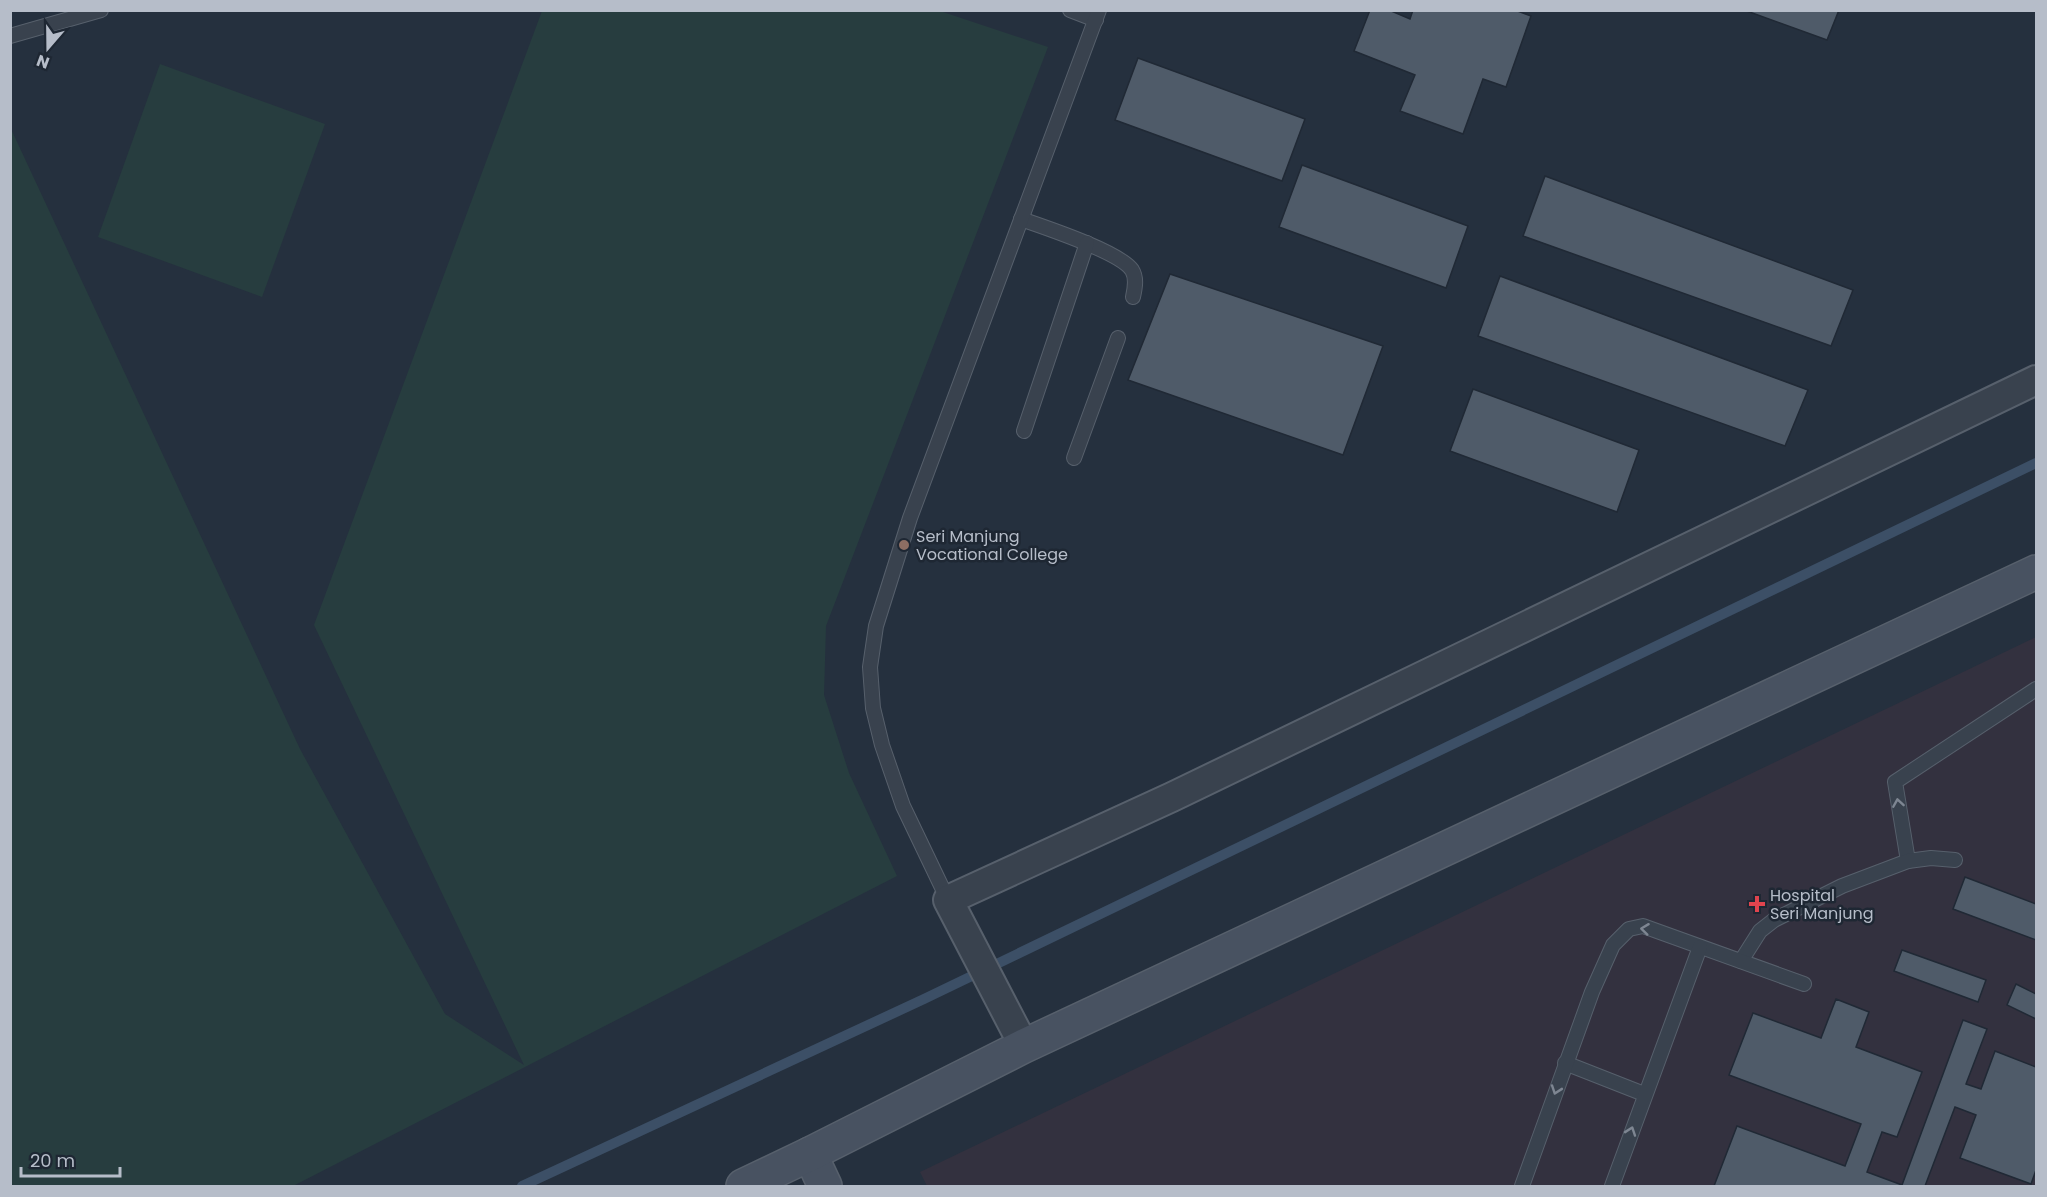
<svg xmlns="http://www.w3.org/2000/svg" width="2047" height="1197" font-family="Poppins,sans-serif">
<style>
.medical{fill:#33313f}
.green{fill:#273d3f}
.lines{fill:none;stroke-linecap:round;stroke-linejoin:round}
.stream{stroke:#3c4f66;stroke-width:10}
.building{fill:#4f5b69;stroke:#202935;stroke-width:1.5}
.lane-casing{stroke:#57606c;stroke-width:16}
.street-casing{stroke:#57606c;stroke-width:32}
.secondary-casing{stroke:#57606c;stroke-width:36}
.lane{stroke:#39424e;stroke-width:14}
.street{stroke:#39424e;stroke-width:28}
.secondary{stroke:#485261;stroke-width:33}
.oneway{stroke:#7e8692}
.education-dot{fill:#8d6e63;stroke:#1e2733;stroke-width:2}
.health-dot{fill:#e0444e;stroke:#1e2733;stroke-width:2}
.labels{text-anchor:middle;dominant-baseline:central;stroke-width:5;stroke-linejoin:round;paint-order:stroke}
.poi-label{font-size:16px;fill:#b6bdc9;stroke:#1e2733;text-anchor:start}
</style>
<rect width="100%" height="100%" fill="#25303e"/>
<polygon class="medical" points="2036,637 2036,1186 927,1186 920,1172"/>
<g class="green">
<polygon points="542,11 940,11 1048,47 826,626 824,695 849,773 897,876 293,1186 11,1186 11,129 300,749 445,1014 524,1065 314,625"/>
<polygon points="160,64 325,124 262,297 98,237"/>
</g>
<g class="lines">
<polyline class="stream" points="522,1186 924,999 2036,463"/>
</g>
<g class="building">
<polygon points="1370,10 1389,10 1410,19 1413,10 1515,10 1531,16 1506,87 1483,79 1463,134 1400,111 1415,75 1354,51"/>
<polygon points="1744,10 1839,10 1827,40"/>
<polygon points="1138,58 1305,119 1282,181 1115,120"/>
<polygon points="1302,165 1468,226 1446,288 1279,227"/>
<polygon points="1545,176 1853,290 1831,346 1523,236"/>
<polygon points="1170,274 1383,346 1343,455 1128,380"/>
<polygon points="1500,276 1808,390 1785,446 1478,336"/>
<polygon points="1473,389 1639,450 1617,512 1450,451"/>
<polygon points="1965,877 2036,904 2036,940 1953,909"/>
<polygon points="1902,950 1986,980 1978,1002 1894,971"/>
<polygon points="2016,984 2036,994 2036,1019 2007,1005"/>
<polygon points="1836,999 1869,1012 1856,1047 1922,1072 1897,1137 1882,1132 1867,1172 1902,1185 1963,1020 1987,1029 1966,1084 1981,1089 1995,1051 2036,1067 2036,1170 2031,1184 1960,1158 1976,1115 1955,1107 1925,1186 1714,1186 1737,1126 1845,1166 1861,1124 1729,1075 1753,1013 1821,1038"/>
</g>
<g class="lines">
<defs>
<g id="lane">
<polyline points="1070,10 1096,20"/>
<polyline points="10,36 101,10"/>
<path d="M 1021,219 C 1044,227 1120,252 1132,270 C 1137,278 1135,288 1133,297"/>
<polyline points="1024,431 1087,243"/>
<polyline points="1074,458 1118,338"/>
<polyline points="1908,861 1895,782 2036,689"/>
<polyline points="948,900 903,806 882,745 873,708 870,667 876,626 910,518 1099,10"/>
<polyline points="1741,961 1760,931 1774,920 1842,886 1908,861 1931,858 1955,860"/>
<polyline points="1565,1063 1644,1094"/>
<polyline points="1522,1186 1592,992 1613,945 1629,929 1643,926 1804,984"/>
<polyline points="1612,1186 1700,947"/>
</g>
<polyline id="street" points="1024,1046 948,900 1172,797 2036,380"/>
<g id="secondary">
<polyline points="810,1154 825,1186"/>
<polyline points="743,1186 810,1154 1024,1046 2036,572"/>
</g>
</defs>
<use href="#lane" class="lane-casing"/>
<use href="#street" class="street-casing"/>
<use href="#secondary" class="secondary-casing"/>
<use href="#lane" class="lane"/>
<use href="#street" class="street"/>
<use href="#secondary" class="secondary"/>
</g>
<defs><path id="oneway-chevron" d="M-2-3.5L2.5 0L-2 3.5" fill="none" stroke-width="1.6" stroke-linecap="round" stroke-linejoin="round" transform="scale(1.5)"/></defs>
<g class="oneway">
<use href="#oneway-chevron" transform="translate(1898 803) rotate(-99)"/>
<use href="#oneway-chevron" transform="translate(1645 929) rotate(-173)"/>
<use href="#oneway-chevron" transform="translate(1556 1090) rotate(109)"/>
<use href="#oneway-chevron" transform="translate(1631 1131) rotate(-71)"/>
</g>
<circle class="education-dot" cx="904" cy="545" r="6"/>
<path class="health-dot" d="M1754 895h6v6h6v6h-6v6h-6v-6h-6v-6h6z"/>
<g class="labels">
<g class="poi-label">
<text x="916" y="536">Seri Manjung<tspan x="916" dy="18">Vocational College</tspan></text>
<text x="1770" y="895">Hospital<tspan x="1770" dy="18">Seri Manjung</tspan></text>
</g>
</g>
<rect width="2047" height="1197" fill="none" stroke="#b6bdc9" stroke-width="24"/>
<g transform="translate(48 48) rotate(200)" stroke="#1e2733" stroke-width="4.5" paint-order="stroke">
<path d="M0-4.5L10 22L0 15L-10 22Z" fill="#b6bdc9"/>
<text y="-9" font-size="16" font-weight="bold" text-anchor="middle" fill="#b6bdc9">N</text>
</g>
<path d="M21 1167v9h99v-9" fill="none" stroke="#b6bdc9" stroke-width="3"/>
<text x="30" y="1167" font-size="18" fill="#b6bdc9" stroke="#1e2733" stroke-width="4.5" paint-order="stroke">20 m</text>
</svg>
